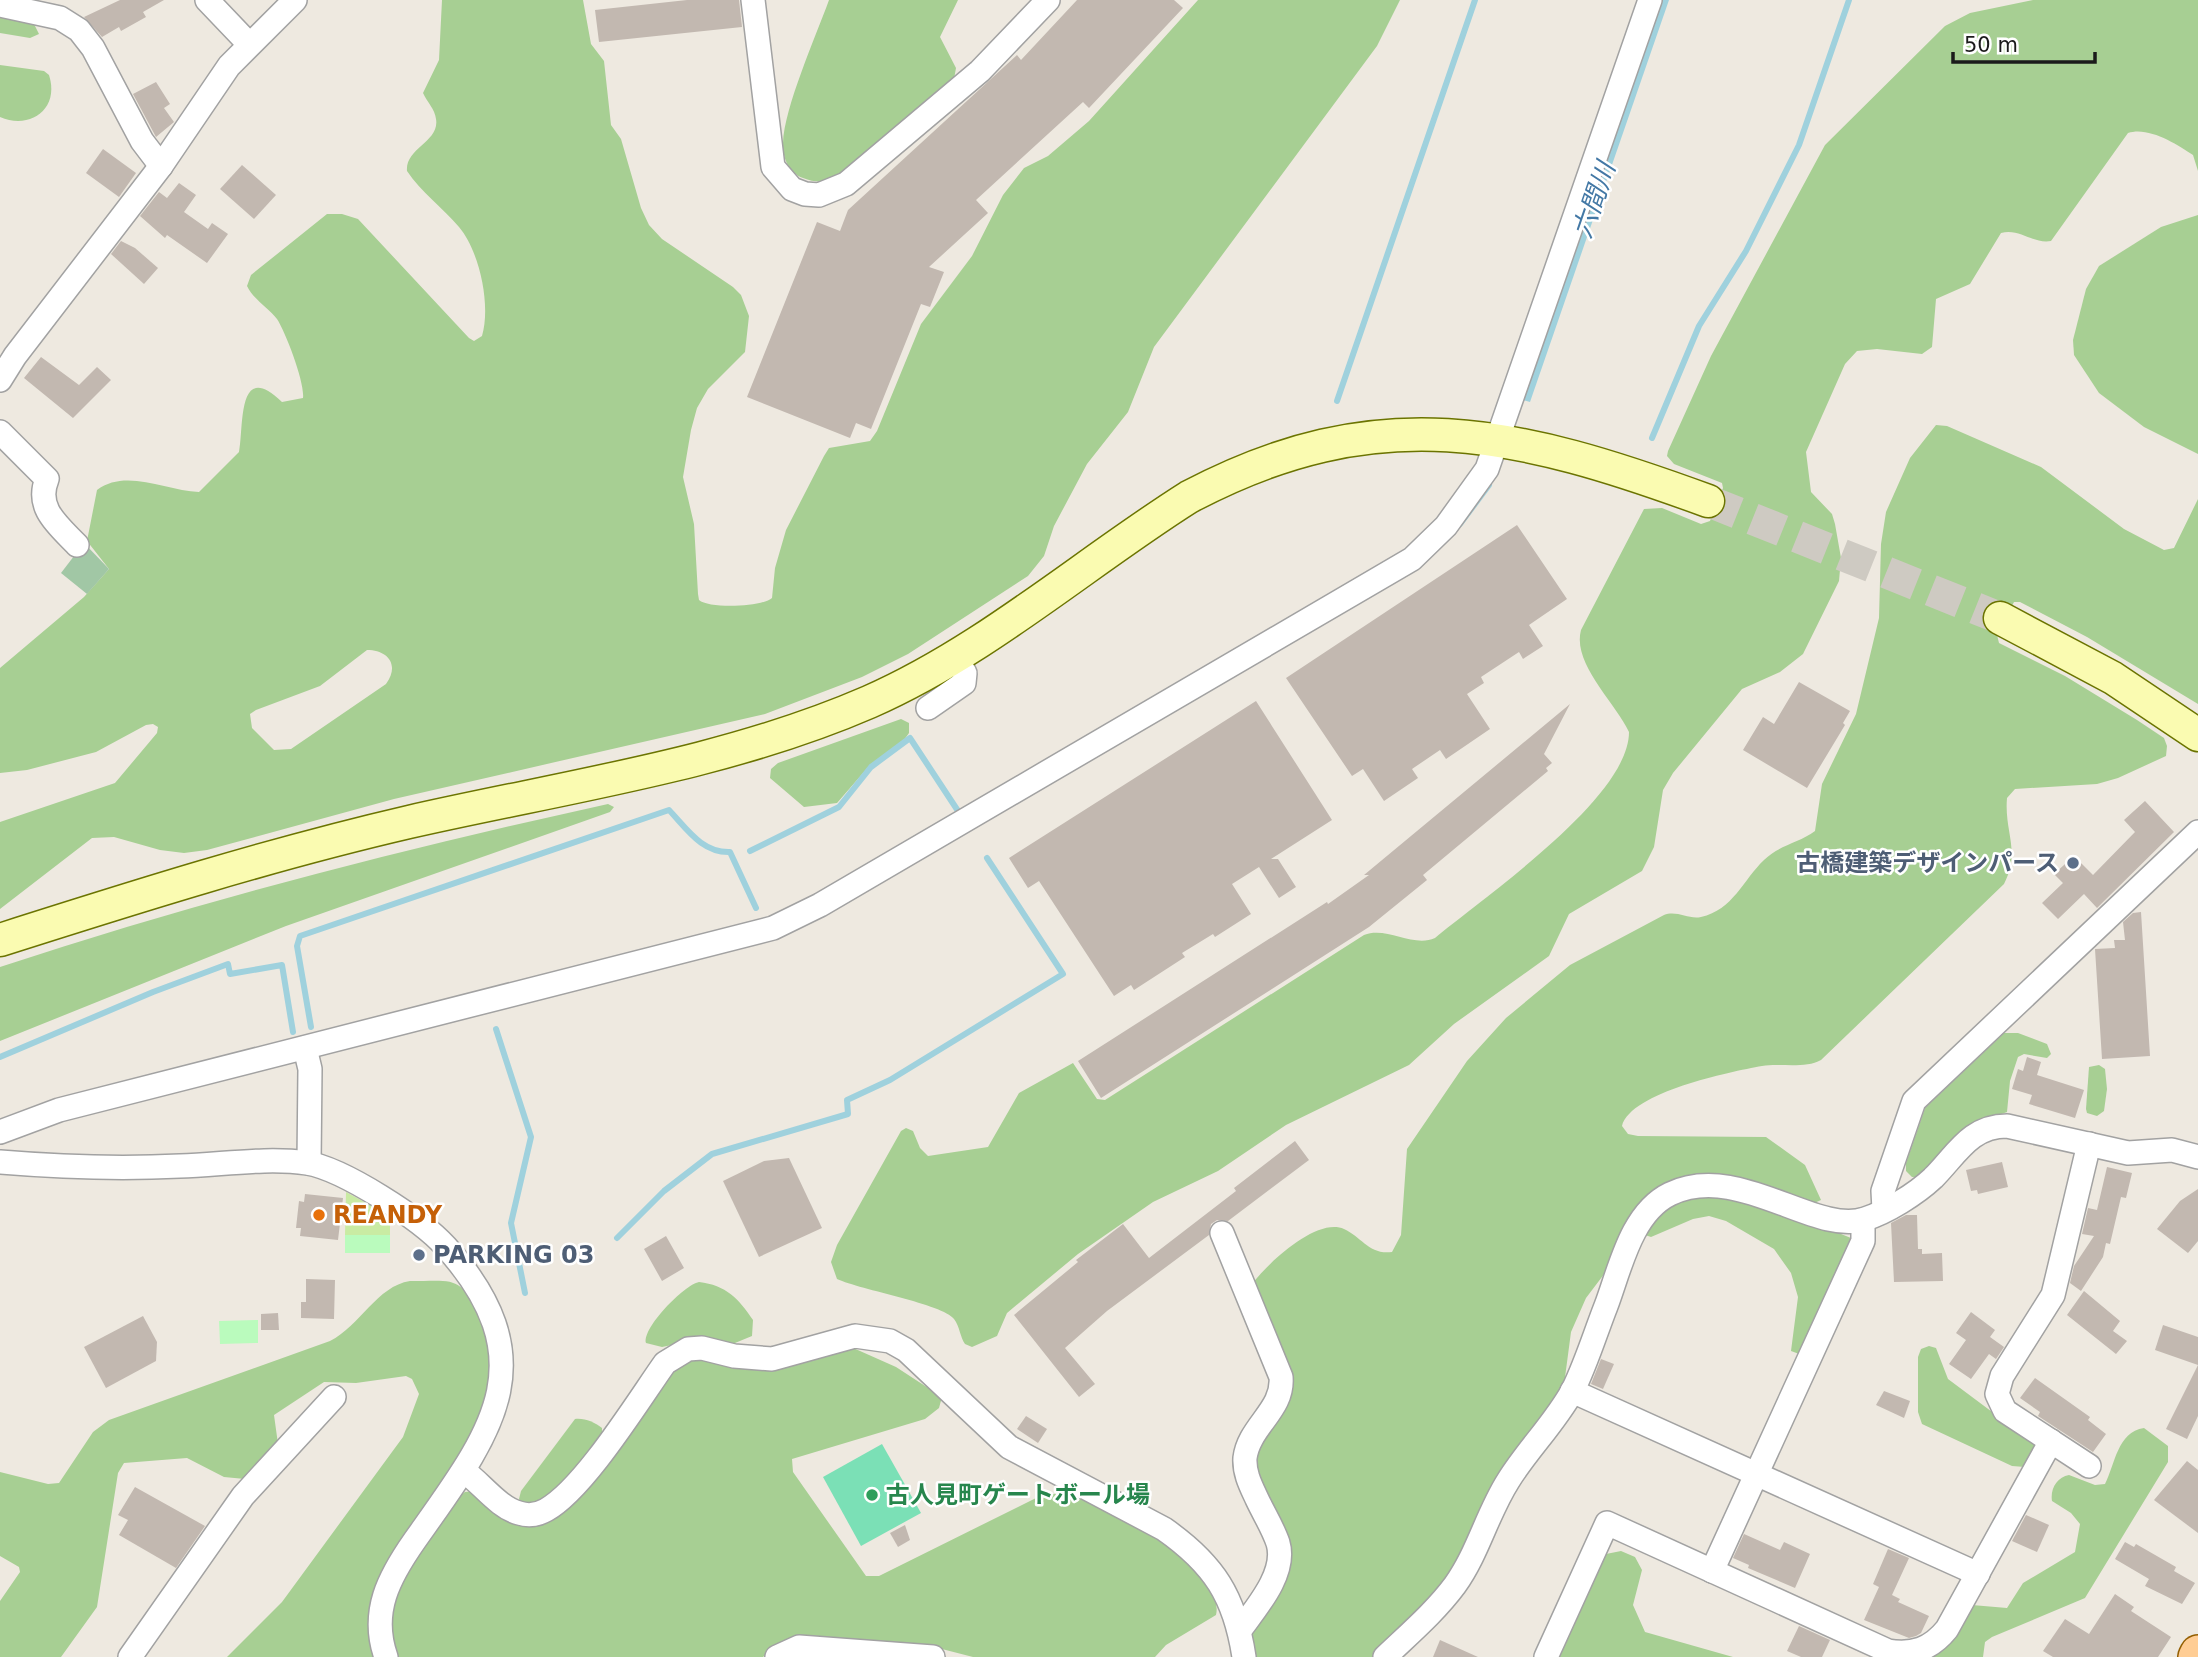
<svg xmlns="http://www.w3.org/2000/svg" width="2198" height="1657" font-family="'DejaVu Sans','Noto Sans JP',sans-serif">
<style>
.grass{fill:#c9eba3}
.forest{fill:#a7cf93;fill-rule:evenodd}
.cemetery{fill:#a1c7a5}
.park{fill:#bafbbd}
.pitch{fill:#7be0b6}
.water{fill:#9fd1dd}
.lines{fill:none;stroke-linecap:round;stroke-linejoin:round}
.stream{stroke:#9fd1dd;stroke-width:6}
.building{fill:#c2b8b0}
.secondary-tunnel{stroke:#cecac2;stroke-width:32;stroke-dasharray:32 16;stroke-linecap:butt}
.street-casing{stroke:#a2a2a2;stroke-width:26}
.secondary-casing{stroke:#6b7401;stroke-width:35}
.primary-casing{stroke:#935e00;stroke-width:38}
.street{stroke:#fff;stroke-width:23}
.secondary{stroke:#fafbb1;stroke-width:32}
.primary{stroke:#ffcd94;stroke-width:35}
.service-dot{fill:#5c6f8a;stroke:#fff;stroke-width:2.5}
.food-dot{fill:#e8710a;stroke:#fff;stroke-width:2.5}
.leisure-dot{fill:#2e9e5b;stroke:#fff;stroke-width:2.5}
.labels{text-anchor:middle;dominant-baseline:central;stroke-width:5;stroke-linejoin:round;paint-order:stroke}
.service-label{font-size:24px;font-weight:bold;fill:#4e5e75;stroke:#fff;text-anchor:end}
.food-label{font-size:24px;font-weight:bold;fill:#c56008;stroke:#fff;text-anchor:start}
.leisure-label{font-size:24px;font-weight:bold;fill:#27864d;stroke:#fff;text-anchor:start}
.water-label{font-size:26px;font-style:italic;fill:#4378a5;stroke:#fff}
</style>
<rect width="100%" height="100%" fill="#eee9e0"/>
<polygon class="grass" points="346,1192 390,1216 390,1235 345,1235"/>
<g class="forest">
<path d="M 442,0 L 583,0 L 591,44 L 604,61 L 611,125 L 621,139 L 641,208 L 649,225 L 662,239 L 733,287 L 741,295 L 749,316 L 745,352 L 708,389 L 697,408 L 691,430 L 683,477 L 694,524 L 698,594 L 699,600 C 709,609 762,607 772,598 L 775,568 L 786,530 L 824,456 L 829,448 L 870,441 L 877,431 L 921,324 L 972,256 L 1003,195 L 1024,168 L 1048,156 L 1089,121 L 1198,0 L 1400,0 L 1377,46 L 1154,347 L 1128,412 L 1087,464 L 1054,526 L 1044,556 L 1028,576 L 908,654 L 862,677 L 765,714 L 394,799 L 207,850 L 184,853 L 160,850 L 114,837 L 92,838 L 0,909 L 0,822 L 115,783 L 157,733 L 158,727 L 153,724 L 146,725 L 96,752 L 27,770 L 0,773 L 0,668 L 84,597 L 109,569 L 87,541 L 97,490 C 126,468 167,491 199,492 L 239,452 C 244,425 237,359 282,402 L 303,398 C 305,383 286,333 277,319 C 268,307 253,299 247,286 L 251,275 L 327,214 L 342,214 L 358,219 L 469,338 L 474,341 L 482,336 C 491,306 480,252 459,227 C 443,208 421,192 407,171 C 405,148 440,142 436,119 C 435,109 427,102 423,93 L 439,60 ZM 367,650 C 388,650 400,665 386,684 L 291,749 L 274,750 L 252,728 L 250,714 L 256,710 L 320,686 Z"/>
<path d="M 829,0 L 958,0 L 940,37 L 956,68 L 954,79 L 844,175 C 829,182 818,184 803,178 C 789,173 782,157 783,143 C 784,108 816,36 829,0 Z"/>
<path d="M 2033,0 L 2198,0 L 2198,171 L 2193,155 C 2177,144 2148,126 2128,133 L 2051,241 C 2032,244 2020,228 2001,233 L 1970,284 L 1936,299 L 1932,347 L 1922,354 L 1877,349 L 1857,351 L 1845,364 L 1806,452 L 1811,492 L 1832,514 L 1835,524 L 1841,558 L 1839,581 L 1803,654 L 1780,672 L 1742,689 L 1673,773 L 1663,790 L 1654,847 L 1642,871 L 1569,914 L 1549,956 L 1454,1024 L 1409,1065 L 1286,1125 L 1218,1171 L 1153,1202 L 1078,1254 L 1007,1313 L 997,1336 L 972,1347 L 965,1344 C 960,1337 960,1327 954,1319 C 943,1304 861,1290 837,1279 L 831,1262 L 837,1245 L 901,1131 L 906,1128 L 913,1131 L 920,1148 L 928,1156 L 988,1147 L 1019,1093 L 1073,1063 L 1097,1099 L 1105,1100 L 1364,935 C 1387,926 1413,948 1435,938 C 1485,896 1629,798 1629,732 C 1615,702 1572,664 1581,630 L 1644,509 L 1662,508 L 1701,524 L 1710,521 L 1723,488 L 1722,483 L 1674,464 L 1667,456 L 1668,451 L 1711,356 L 1825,145 L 1945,26 L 1970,13 Z"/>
<polygon points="0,11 34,24 39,34 30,38 0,33"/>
<path d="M 0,65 L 44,71 L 49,75 C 60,109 30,130 0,117 Z"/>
<polygon points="2198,215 2198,454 2144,427 2099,393 2074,355 2073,340 2086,289 2099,266 2161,227"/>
<path d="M 1936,425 L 1947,426 L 2041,467 L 2124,529 L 2164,550 L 2174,548 L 2198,499 L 2198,704 L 2087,637 L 2020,602 L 2014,602 L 1997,635 L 1999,643 L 2065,676 L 2137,720 L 2164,738 L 2167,746 L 2166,756 L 2118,778 L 2097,784 L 2015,789 L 2007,798 C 2004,832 2021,851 2004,884 L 1821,1060 C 1805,1069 1780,1063 1762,1066 C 1729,1072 1631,1092 1622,1126 L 1628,1134 L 1638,1136 L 1766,1137 L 1805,1165 L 1821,1200 L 1812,1204 L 1687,1180 L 1611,1265 L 1586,1298 L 1571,1332 L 1564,1385 L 1462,1555 L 1432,1599 L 1373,1657 L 1256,1657 L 1252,1633 L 1284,1565 L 1256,1483 L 1253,1450 L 1284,1402 L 1253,1283 C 1268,1263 1317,1217 1344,1229 C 1362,1237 1369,1255 1392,1252 L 1401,1235 L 1407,1149 L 1467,1061 L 1506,1018 L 1570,965 L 1664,915 C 1677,910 1689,920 1701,917 C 1733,910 1743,880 1764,860 C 1779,845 1799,843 1815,831 L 1822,784 L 1856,714 L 1879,618 L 1881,544 L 1886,512 L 1910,458 Z"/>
<polygon points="901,719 909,723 909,733 904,740 870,765 837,803 804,807 770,778 771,769 778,763"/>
<path d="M 608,804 L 614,807 L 610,812 L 286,926 L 0,1041 L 0,967 C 200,901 403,849 608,804 Z"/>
<polygon points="2004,1033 2018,1033 2047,1044 2051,1054 2047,1058 2024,1054 2018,1057 2010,1081 2007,1112 1975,1124 1921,1177 1912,1177 1906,1171 1906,1163 1925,1108"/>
<polygon points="2099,1065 2105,1069 2107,1089 2104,1111 2097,1116 2087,1113 2086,1109 2089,1067"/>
<polygon points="1690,1197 1734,1197 1786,1212 1851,1238 1854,1243 1802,1355 1791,1351 1798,1297 1791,1273 1774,1249 1726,1221 1709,1216 1693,1219 1651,1237 1645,1235 1660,1211"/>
<path d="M 410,1281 C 457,1281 458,1275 482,1318 C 490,1332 490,1349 490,1364 C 489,1375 491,1387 488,1397 C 472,1468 406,1518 376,1584 C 367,1606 368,1635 376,1657 L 227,1657 L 282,1602 L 403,1437 L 419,1394 L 412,1379 L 406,1376 L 356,1383 L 324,1382 L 274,1415 L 278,1444 L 245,1479 L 224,1477 L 187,1458 L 124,1463 L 118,1473 L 97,1607 L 61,1657 L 0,1657 L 0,1601 L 20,1572 L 19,1567 L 0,1556 L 0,1472 L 48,1484 L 59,1483 L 93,1432 L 109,1420 L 330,1341 C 360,1326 377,1286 410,1281 Z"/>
<path d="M 699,1282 C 726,1285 739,1299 753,1320 L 752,1336 L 735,1343 L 687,1342 L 662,1347 L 646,1343 C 642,1328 684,1285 699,1282 Z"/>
<polygon points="1929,1346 1936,1348 1948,1379 2035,1444 2036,1450 2025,1467 2012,1466 1922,1424 1918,1412 1918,1357 1921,1349"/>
<path d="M 851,1347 L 896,1367 L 942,1397 L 939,1408 L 925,1419 L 792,1459 L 793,1472 L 866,1576 L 879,1576 L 1036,1498 C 1046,1495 1056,1492 1068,1495 C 1105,1503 1227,1569 1216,1615 L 1166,1645 L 1155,1657 L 973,1657 L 938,1648 L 773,1647 L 763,1657 L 397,1657 C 374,1595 423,1546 457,1498 L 465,1492 L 475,1491 L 529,1523 L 679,1360 Z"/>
<path d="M 575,1419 C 585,1418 594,1422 602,1428 L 602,1439 L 549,1500 L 522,1505 L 519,1499 L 521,1491 Z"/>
<path d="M 2144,1428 L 2168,1446 L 2168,1462 L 2085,1598 L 1992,1637 L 1985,1642 L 1983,1657 L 1921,1657 L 1972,1605 L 2007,1608 L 2023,1583 L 2075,1552 L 2080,1524 L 2071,1513 L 2052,1501 C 2050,1489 2057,1477 2069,1475 L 2095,1485 L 2105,1484 C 2115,1465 2117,1432 2144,1428 Z"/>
<polygon points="1621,1551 1635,1557 1642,1570 1633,1605 1645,1632 1733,1657 1554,1657 1596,1565 1606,1554"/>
</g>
<polygon class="cemetery" points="84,543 109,569 87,594 61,573"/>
<g class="park">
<rect x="345" y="1235" width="45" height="18"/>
<polygon points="258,1320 258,1343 220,1344 219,1321"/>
</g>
<polygon class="pitch" points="882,1444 921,1513 861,1546 823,1477"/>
<polygon class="water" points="1657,0 1669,0 1530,402 1519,399"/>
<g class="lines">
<g class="stream">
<polyline points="1337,401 1475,0"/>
<polyline points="1652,438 1699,326 1746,251 1799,145 1849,0"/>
<polyline points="1460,524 1489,485"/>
<polyline points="750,851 839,807 871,767 910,738 960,814"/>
<path d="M 311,1027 L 297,946 L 300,936 L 669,810 C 687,829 702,853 730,852 L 756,908"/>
<polyline points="496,1029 531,1137 511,1223 525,1293"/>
<polyline points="0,1057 153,992 228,964 230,974 282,965 293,1032"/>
<polyline points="617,1238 664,1191 712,1154 848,1114 847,1100 890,1080 1063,974 987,858"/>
</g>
</g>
<g class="building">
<polygon points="120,0 164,0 143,12 146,17 121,31 119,27 102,37 84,17"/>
<polygon points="687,0 739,0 742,27 599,42 595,10"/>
<polygon points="1077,0 1174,0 1183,8 1089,108 1083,102 976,200 988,213 929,267 944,272 930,307 921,304 871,429 856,423 850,438 747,397 817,222 840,231 848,210 1017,55 1021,60"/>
<polygon points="156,82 170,104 164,108 174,122 156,137 133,94"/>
<polygon points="103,149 136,173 119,197 86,173"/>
<polygon points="242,165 276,195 254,219 220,189"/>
<polygon points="179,183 196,195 184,212 208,229 212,223 228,234 207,263 167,235 165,238 140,216 159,192 167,198"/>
<polygon points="121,241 135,248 158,268 144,284 111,254"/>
<polygon points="41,357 79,385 97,367 111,380 73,418 24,378"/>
<polygon points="1517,525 1567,599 1529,625 1543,646 1523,659 1519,652 1481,677 1484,683 1467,694 1490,729 1446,759 1440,750 1412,769 1418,778 1384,801 1363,769 1352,776 1286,678"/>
<polygon points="1799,682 1850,711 1843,723 1845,725 1807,788 1743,750 1763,717 1774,724"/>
<polygon points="1256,701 1332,820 1271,859 1278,859 1296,887 1279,898 1259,867 1232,884 1251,914 1215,937 1213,934 1182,953 1185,957 1134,990 1131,985 1114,996 1039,881 1028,888 1009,858"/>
<polygon points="1570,704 1544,754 1552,763 1546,768 1548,771 1423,875 1427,880 1369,927 1101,1098 1078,1061 1327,902 1328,904 1369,875 1364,875"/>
<polygon points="2145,801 2174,832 2097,908 2084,894 2058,919 2042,903 2063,883 2054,874 2074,856 2093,875 2135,832 2124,820"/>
<polygon points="2141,912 2150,1056 2102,1059 2095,949 2115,948 2114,940 2125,940 2123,922 2133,913"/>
<polygon points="2027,1057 2041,1062 2037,1075 2084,1090 2075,1118 2029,1104 2032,1095 2012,1089 2018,1069 2023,1071"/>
<polygon points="1295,1141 1309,1160 1228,1221 1217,1220 1211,1224 1209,1235 1107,1311 1065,1348 1095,1384 1079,1397 1014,1315 1078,1262 1076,1260 1123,1224 1149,1258 1236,1191 1234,1188"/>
<polygon points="789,1158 822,1228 759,1257 723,1181 764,1161"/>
<polygon points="2002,1162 2008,1187 1978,1194 1977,1190 1971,1191 1966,1170"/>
<polygon points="2107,1167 2132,1173 2126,1198 2121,1197 2110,1244 2106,1243 2103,1257 2081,1291 2070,1283 2074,1266 2094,1236 2082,1234 2088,1208 2097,1210"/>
<polygon points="2198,1189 2198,1241 2188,1253 2157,1229 2180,1201"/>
<polygon points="305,1194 343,1198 338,1240 300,1236 301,1228 296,1228 299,1201 304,1202"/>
<polygon points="1906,1215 1917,1215 1918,1249 1922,1249 1922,1254 1942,1253 1943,1281 1894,1282 1891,1223"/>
<polygon points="666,1236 684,1268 662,1281 644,1249"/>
<polygon points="306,1279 335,1280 334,1319 301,1318 301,1302 306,1302"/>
<polygon points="2084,1291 2120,1321 2113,1331 2127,1341 2116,1354 2067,1315"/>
<polygon points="1971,1312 1995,1330 1990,1337 2004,1347 1996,1359 1989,1354 1971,1379 1949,1364 1966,1340 1956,1333"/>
<polygon points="278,1313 279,1330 261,1330 261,1314"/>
<polygon points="143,1316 157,1342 156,1361 106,1388 84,1347"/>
<polygon points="2163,1325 2198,1337 2198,1365 2155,1350"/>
<polygon points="1601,1359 1614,1364 1603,1389 1591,1384"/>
<polygon points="2198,1365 2198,1416 2187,1439 2166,1429"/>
<polygon points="2035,1378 2090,1417 2088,1420 2106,1434 2093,1452 2038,1416 2040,1412 2020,1398"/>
<polygon points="1884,1391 1910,1401 1904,1418 1876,1405"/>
<polygon points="1026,1416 1047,1429 1038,1443 1017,1429"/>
<polygon points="2187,1461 2198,1470 2198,1533 2154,1500"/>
<polygon points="135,1487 205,1526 176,1568 119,1535 128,1520 118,1515"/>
<polygon points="2026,1515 2049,1525 2037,1552 2012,1541"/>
<polygon points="905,1525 910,1540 898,1547 890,1533"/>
<polygon points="1744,1534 1780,1550 1784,1542 1810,1554 1795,1588 1748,1568 1749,1565 1733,1558"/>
<polygon points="2125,1542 2134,1547 2136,1544 2176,1567 2174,1571 2195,1583 2182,1604 2145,1586 2149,1579 2115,1559"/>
<polygon points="1888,1549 1909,1558 1892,1595 1900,1599 1898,1602 1929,1616 1921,1633 1916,1636 1909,1638 1864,1620 1879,1587 1873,1584"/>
<polygon points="2115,1594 2134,1607 2131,1611 2171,1637 2158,1657 2053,1657 2043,1651 2065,1619 2089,1634"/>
<polygon points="1799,1626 1830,1640 1822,1657 1801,1657 1787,1651"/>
<polygon points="1440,1640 1478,1657 1433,1657"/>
</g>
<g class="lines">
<polyline class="secondary-tunnel" points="1708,501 2000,618"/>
<defs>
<g id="street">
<polyline points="207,0 249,44"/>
<polyline points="753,0 773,167 792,189 805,194 819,195 846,184 980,71 1048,0"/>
<polyline points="0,5 60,18 79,30 93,48 142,141 161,166"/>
<polyline points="0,380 15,356 161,166 229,66 295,0"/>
<path d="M 0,432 L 47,479 C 35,508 58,525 77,545"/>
<polyline points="928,708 964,683 965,673 955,656"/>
<polyline points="305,1048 310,1069 309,1163"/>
<polyline points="0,1132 59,1110 773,928 820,905 1412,559 1446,526 1487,469 1650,0"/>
<polyline points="2089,1144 2053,1295 2002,1376 1997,1394 2005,1411 2089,1466"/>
<path d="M 0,1162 C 60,1167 120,1169 180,1166 C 220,1165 266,1157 307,1163 C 343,1169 421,1219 446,1247 C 549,1363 490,1434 415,1540 C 389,1577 370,1612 386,1657"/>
<polyline points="1884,1210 1883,1191 1914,1101 2198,832"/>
<path d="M 1222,1233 L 1281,1377 C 1284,1410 1249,1426 1245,1458 C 1244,1473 1251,1486 1257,1499 C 1264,1514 1273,1528 1278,1543 C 1287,1573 1256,1608 1240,1630"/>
<polyline points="1572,1391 1978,1574"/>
<path d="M 464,1471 C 481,1483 499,1508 519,1513 C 528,1516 537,1515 546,1510 C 584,1489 638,1401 665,1363 L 688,1349 L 702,1348 L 734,1356 L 772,1359 L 855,1336 L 890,1341 L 906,1350 L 1009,1447 L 1164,1529 C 1214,1564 1235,1597 1244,1657"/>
<polyline points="1712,1571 1863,1241 1863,1220"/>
<polyline points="130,1657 243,1496 334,1397"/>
<polyline points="777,1657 799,1647 933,1657"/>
<path d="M 1385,1657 C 1409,1634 1435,1612 1455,1585 C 1478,1553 1487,1514 1508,1481 C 1527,1450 1555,1423 1573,1390 C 1586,1364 1595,1334 1606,1306 C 1620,1269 1631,1213 1670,1194 C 1738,1161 1815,1236 1865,1219 C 1887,1212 1916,1194 1933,1178 C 1957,1154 1970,1126 2007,1126 L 2128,1153 L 2172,1150 L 2198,1157"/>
<path d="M 1546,1657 L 1607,1523 L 1888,1651 C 1913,1655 1931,1649 1947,1629 L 2051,1441"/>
</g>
<g id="secondary">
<polyline points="2000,618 2113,678 2198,735"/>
<path d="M 0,940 C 135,897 271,854 409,822 C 562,787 724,765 869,702 C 985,651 1083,564 1189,497 C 1378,397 1517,431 1708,501"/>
</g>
<polyline id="primary" points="2196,1657 2198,1653"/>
</defs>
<use href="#street" class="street-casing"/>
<use href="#secondary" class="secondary-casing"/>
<use href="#primary" class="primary-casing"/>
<use href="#street" class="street"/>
<use href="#secondary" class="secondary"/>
<use href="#primary" class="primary"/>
</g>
<g class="service-dot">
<circle cx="2073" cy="863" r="7"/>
<circle cx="419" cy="1255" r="7"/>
</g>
<circle class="food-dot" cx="319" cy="1215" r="7"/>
<circle class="leisure-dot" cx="872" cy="1495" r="7"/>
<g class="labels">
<g class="service-label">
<text x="2059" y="863">古橋建築デザインパース</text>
<text x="433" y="1255" text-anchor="start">PARKING 03</text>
</g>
<g class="food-label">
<text x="333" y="1215">REANDY</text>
</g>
<g class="leisure-label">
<text x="886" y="1495">古人見町ゲートボール場</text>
</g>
<g class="water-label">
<text transform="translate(1594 200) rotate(-71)">六間川</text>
</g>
</g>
<path d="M1953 52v10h142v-10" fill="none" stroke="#1b1b1b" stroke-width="3.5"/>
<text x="1964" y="52" font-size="21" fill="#1b1b1b" stroke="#ffffff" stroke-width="5" paint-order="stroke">50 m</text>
</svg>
